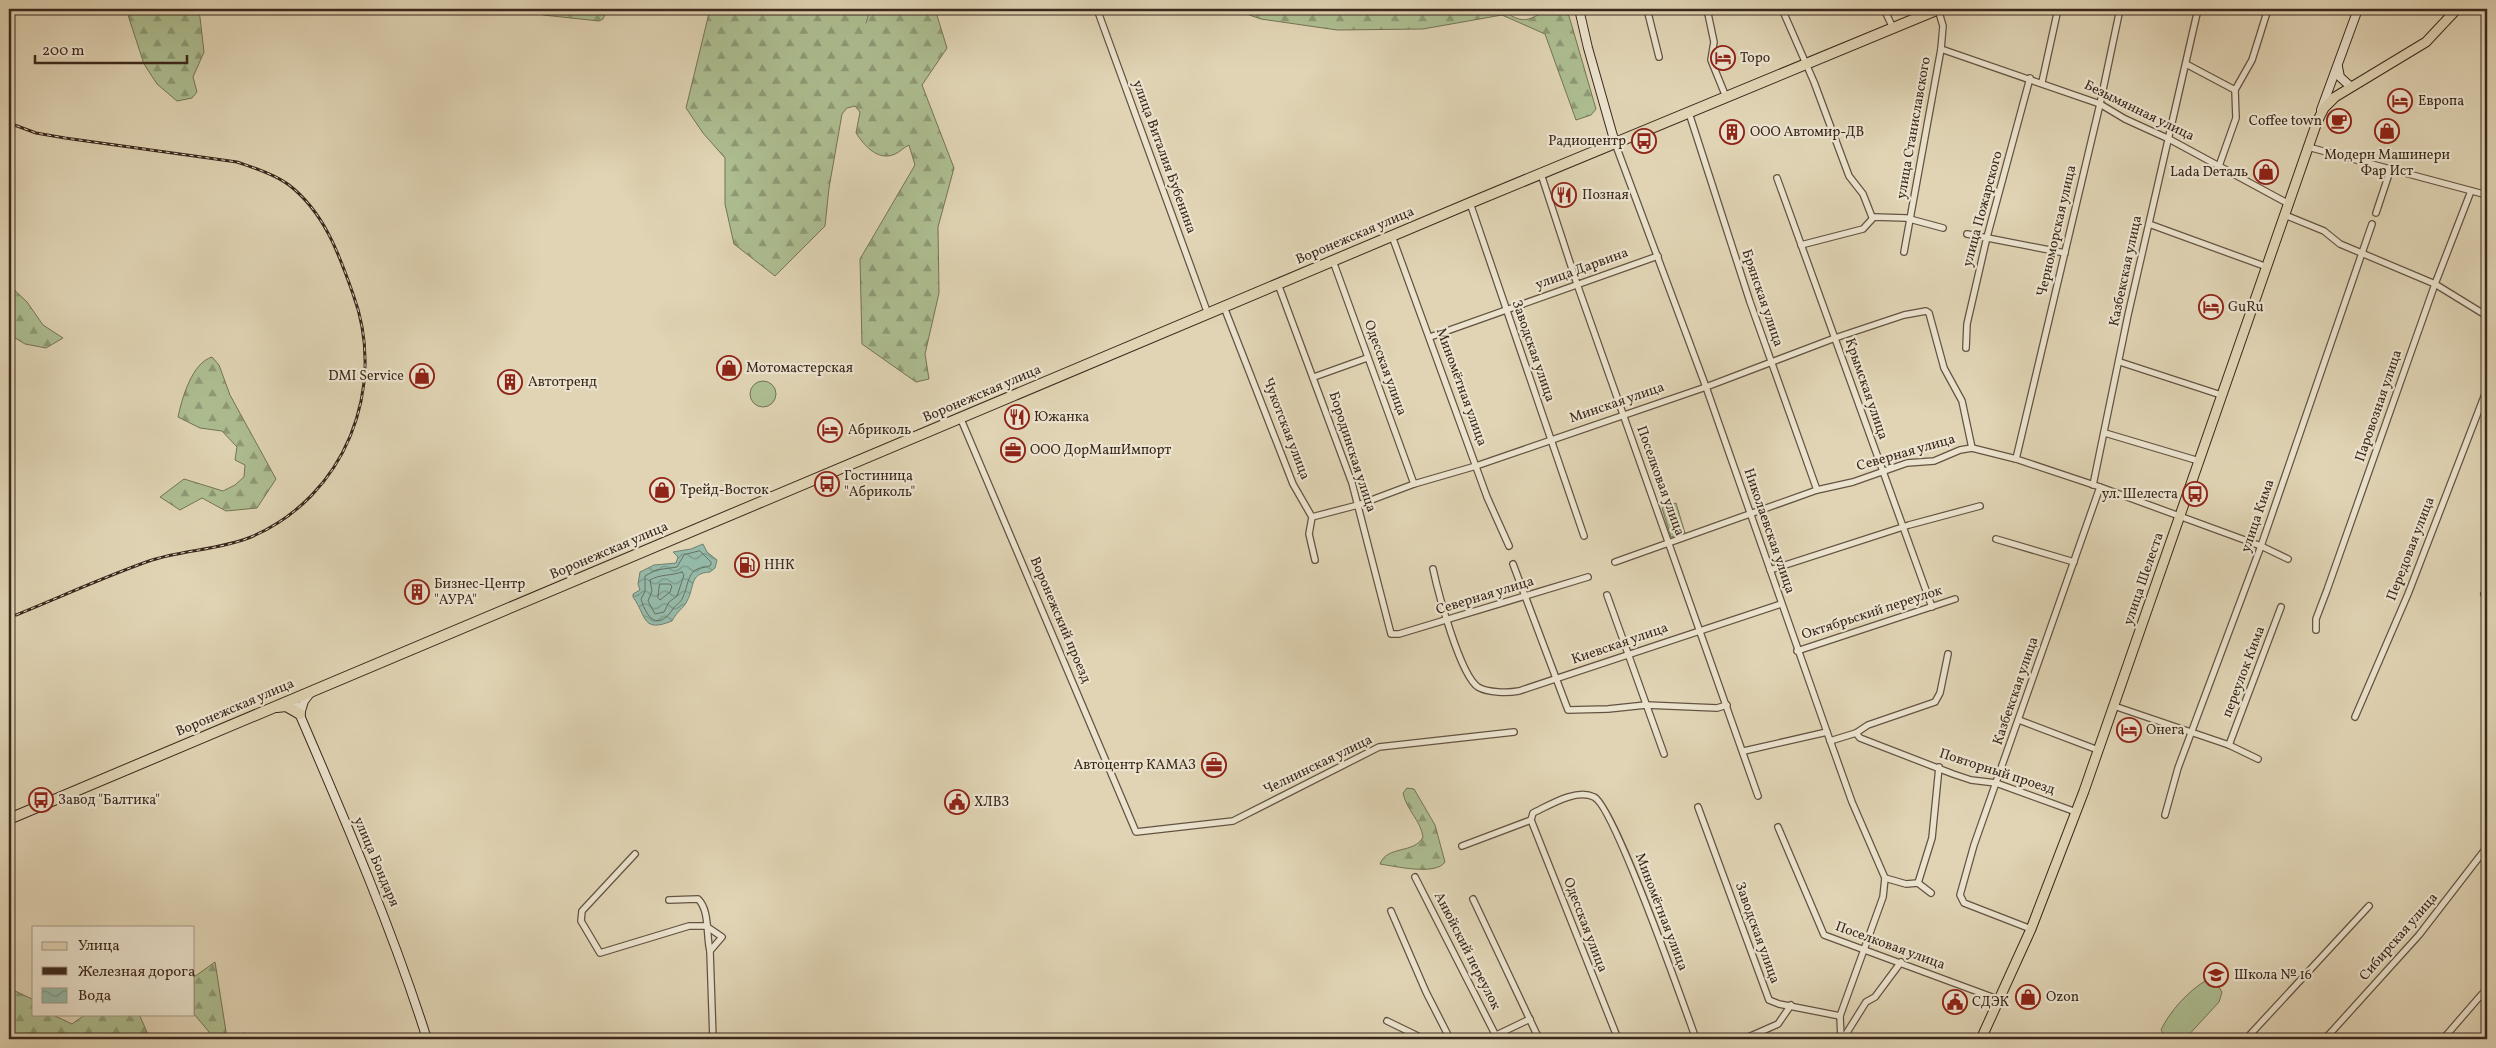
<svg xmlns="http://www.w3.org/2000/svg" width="2496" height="1048" font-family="Vollkorn,serif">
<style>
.green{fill:#adbe91;stroke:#747356}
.forest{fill:url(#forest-firs);stroke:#747356}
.water{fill:url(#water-waves);stroke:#717f6f}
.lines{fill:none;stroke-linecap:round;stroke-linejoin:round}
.shore{stroke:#687062;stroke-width:1}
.stream{stroke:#717f6f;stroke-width:1}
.street-casing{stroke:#645342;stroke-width:8}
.secondary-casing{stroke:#3b281c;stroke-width:10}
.primary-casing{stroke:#3b281c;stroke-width:11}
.highway-casing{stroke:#3b281c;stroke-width:12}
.street{stroke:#ebe3ce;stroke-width:5.5}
.secondary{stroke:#ebe3ce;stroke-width:8}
.primary{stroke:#e0d4b4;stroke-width:9}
.highway{stroke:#e0d4b4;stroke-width:10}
.rail-casing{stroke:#3b281c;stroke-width:3}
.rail{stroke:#ebe3ce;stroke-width:1;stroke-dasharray:4;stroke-linecap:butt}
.labels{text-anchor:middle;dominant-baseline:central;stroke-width:4.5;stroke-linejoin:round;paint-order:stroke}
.poi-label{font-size:14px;fill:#3b281c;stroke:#ebe3ce;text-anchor:start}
.street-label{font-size:14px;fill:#3b281c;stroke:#ebe3ce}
</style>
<defs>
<pattern id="forest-firs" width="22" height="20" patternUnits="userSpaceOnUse" patternTransform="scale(1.25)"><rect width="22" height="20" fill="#adbe91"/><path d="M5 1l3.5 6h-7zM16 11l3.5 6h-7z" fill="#8e9a76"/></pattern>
<pattern id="water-waves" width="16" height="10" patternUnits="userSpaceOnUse" patternTransform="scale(1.25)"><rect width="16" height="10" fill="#95b9a7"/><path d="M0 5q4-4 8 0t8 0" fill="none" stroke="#7b9687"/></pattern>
</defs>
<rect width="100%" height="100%" fill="#e0d4b4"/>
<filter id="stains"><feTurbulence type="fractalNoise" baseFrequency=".004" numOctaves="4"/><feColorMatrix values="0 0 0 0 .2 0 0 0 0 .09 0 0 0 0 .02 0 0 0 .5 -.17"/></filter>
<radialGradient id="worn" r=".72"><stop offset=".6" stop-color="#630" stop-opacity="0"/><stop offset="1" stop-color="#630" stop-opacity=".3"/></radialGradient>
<g class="green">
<circle cx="763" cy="394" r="13"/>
<polygon points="1676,503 1685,533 1671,537 1662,508"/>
<path d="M 2207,980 L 2217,984 L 2222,992 L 2219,1002 L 2185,1039 L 2166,1039 L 2161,1030 C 2169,1012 2190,989 2207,980 Z"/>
</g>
<g class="forest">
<polygon points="126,9 199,9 204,52 193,77 197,92 192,98 177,101 157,84 144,64"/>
<polygon points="549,9 606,9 607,10 603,19 599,21 543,15"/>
<path d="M 710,9 L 935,9 L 947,48 L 922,85 L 954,168 L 938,227 L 939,293 L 925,354 L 929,379 L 916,382 L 862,344 L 860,259 L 915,165 L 909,145 C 904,147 900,152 895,154 C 878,162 864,145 856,133 L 860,112 L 855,106 L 847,108 L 842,114 L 829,188 L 825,226 L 775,276 L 734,244 L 725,204 L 725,158 L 703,133 L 686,108 Z"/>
<path d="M 1232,9 L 1502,9 C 1531,33 1532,9 1561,9 L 1569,16 L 1596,109 L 1591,115 L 1576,120 L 1545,34 L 1502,15 L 1423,29 L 1337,30 L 1261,19 Z"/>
<polygon points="9,285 27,302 43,325 63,338 46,348 25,344 9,334"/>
<path d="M 212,357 L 219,365 L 230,395 L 276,479 L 257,508 L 226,511 L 202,498 L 180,510 L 160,497 L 184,479 L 223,491 L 235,485 L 244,477 L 245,465 L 235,460 L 237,447 L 222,431 L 200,428 L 178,417 C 182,398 192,363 212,357 Z"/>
<path d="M 1407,788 L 1414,789 L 1435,825 L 1445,862 C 1436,876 1394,866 1380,864 C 1387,845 1415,854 1423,837 C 1421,821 1406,809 1403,793 Z"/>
<polygon points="215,962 227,1038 245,1033 253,1039 215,1039 194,1014 194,977"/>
<polygon points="13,990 34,1000 34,1014 51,1014 72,1024 86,1014 139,1014 150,1039 9,1039 9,994"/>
</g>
<path class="water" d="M 703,544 L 707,552 L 717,560 L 715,568 L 710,572 C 689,573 695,587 687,601 C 684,608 677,611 672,621 C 642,633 647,617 633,597 L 633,594 L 640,590 L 638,584 L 640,572 L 654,565 L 676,563 L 678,557 L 673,552 L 691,549 Z"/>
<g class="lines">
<g class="shore">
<path d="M 700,551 L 711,562 L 711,565 C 705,569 699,566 693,572 C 687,579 687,589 683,597 C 681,603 676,604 673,609 C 658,631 647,619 641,599 L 645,591 L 645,576 L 656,570 L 677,567 L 684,555 Z"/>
<path d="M 682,572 L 684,575 L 677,596 L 669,602 L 664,612 L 655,614 L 648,601 L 652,591 L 650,580 C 660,574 671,576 682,572 Z"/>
<polygon points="660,584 670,584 672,586 670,592 660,600 658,598"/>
</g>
<polyline class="stream" points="866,9 868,17 866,23"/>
<defs>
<g id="street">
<polyline points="1097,9 1208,314"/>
<polyline points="1647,9 1659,57"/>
<polyline points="1707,9 1714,42 1711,60 1726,97"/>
<polyline points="1782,9 1814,82 1849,176 1863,194 1872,217"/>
<polyline points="1884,9 1893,28"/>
<polyline points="1941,49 2100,104 2125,119 2169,139 2289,204"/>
<polyline points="2186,64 2235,90"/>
<polyline points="2042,82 2058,9"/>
<polyline points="1689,113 1750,302 1817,490"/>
<polyline points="1615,143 1706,387 1827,732 1852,802 1885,878 1883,897 1840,1016 1841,1039"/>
<polyline points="2308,147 2487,195"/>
<polyline points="2219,166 2236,118 2235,90 2252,60 2268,9"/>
<polyline points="1541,174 1577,284 1758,796"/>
<polyline points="1777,178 1932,607"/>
<polyline points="1470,203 1584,536"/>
<polyline points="2376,213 2391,168"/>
<polyline points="2285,215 2324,231 2340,244 2435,284 2487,316"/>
<polyline points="2149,224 2267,267"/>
<polyline points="1967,234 2065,253"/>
<polyline points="1392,236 1487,497 1509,546"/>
<polyline points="1801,245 1863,229 1874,217 1906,218 1943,228"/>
<polyline points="1904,252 1941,49 1943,26 1938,9"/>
<polyline points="1333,261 1414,484"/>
<polyline points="1278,284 1352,483 1391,634 1399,634 1588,577"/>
<polyline points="1224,307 1293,484 1312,517 1309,534 1315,560"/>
<polyline points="1430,337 1658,256"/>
<polyline points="1966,348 1967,324 1987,237 2030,78"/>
<polyline points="2120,362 2221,395"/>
<polyline points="1314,377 1367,358"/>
<polyline points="960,417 1136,832 1233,821 1379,747 1514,732"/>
<polyline points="2105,433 2199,461"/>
<polyline points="2016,459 2100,104 2120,9"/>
<polyline points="2093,485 2128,315 2198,9"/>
<polyline points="1312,517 1358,505 1414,484 1476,466 1706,387 1835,338 1904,315 1926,311 1929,313 1944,368 1962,401 1972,448"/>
<polyline points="1996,539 2074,562"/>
<polyline points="1615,562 1817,490 1853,482 1907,463 1934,461 1960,450 1972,448 2016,459 2100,487 2261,546 2288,559"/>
<polyline points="1513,564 1568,710 1608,709 1646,705 1717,708 1727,705"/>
<path d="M 1433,569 C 1438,592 1460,675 1478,687 C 1488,693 1508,693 1519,691 L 1781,604"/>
<polyline points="1770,570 1909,525 1980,506"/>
<polyline points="2484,594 2487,591"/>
<polyline points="1607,595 1664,754"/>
<polyline points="2316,630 2316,619 2327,590 2435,284 2471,191"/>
<polyline points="1797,651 1955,599"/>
<polyline points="2114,706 2229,745 2258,759"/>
<polyline points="2355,717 2408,594 2487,389"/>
<polyline points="2019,720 2098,750"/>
<polyline points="1856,733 1860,738 1953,774 1971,780 1996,783 2076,812"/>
<polyline points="1830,741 1856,733 1868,725 1935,702 1940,693 1948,654"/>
<polyline points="2229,745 2281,607"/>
<polyline points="1744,751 1827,732"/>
<polyline points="1698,807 1769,1000 1779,1004 1840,1016"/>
<polyline points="2165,815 2178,768 2261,546 2372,224"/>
<polyline points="1531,820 1618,1039"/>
<polyline points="1778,827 1824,935 2000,1000"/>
<path d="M 1462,846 L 1531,820 L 1533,813 C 1548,806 1576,788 1594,797 C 1614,806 1684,1006 1696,1039"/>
<polyline points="635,854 582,911 581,921 600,953 689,926 706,926 722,937 710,951 713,1039"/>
<polyline points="1415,877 1496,1036"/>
<polyline points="1885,878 1906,884 1918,883 1931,893"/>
<polyline points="1918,883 1932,838 1939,767"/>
<polyline points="1473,899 1539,1039"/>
<path d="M 669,900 L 698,899 C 710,910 706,936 710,951"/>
<polyline points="1391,911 1426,992 1450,1039"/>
<polyline points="2031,929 1964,903 1960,895 1974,845 2100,487"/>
<polyline points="1387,1021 1424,1039"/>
<polyline points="1840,1037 1846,1034 1866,1002 1875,997 1901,962"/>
<polyline points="1488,1039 1530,1019"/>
<polyline points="1744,1039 1778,1024 1791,1005"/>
<polyline points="2246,1039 2369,906"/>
<polyline points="2325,1039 2419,935 2487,847"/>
<polyline points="2443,1039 2482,994"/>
</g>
<g id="secondary">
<polyline points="1579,9 1588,48 1615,143"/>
<polyline points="2338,67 2340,77 2350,86"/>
<polyline points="2321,110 2358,9"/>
<path d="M 293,699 C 341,811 390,922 427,1039"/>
<polyline points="300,714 304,701 311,692"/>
</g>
<polyline id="primary" points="1981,1039 2031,929 2084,791 2317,122 2324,108 2335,97 2426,42 2457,9"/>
<g id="highway">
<polyline points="277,707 286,706 300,714"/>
<polyline points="9,819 1470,203 1939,9"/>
</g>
</defs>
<use href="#street" class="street-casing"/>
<use href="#secondary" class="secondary-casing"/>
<use href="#primary" class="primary-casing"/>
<use href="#highway" class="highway-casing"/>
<use href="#street" class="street"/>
<use href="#secondary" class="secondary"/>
<use href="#primary" class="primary"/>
<use href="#highway" class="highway"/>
<defs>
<path id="rail" d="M 9,123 L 36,133 L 65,138 L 237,162 C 254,168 274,174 289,185 C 324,212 339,254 353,294 C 388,388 345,497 251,537 C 219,550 182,550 149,561 C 104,577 60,597 16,615"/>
</defs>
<use href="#rail" class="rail-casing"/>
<use href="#rail" class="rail"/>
</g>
<defs>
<symbol id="hotel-ring" viewBox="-11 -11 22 22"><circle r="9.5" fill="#ebe3ce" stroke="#8f2418" stroke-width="1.5"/><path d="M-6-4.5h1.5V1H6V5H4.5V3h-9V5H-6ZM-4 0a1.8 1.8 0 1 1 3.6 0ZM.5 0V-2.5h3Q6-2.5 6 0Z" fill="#8f2418"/></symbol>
<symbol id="cafe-ring" viewBox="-11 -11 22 22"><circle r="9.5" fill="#ebe3ce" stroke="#8f2418" stroke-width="1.5"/><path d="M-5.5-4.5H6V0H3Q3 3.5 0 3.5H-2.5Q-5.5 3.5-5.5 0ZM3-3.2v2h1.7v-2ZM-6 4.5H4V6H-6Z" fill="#8f2418"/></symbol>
<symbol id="shop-ring" viewBox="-11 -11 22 22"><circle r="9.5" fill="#ebe3ce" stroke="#8f2418" stroke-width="1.5"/><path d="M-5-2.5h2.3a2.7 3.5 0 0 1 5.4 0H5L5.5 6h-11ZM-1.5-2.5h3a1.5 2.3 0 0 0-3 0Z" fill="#8f2418"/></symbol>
<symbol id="building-ring" viewBox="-11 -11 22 22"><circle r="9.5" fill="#ebe3ce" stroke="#8f2418" stroke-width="1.5"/><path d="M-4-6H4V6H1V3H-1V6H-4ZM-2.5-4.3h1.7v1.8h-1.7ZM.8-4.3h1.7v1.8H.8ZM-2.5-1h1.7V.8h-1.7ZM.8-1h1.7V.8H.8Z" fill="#8f2418"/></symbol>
<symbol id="bus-ring" viewBox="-11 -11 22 22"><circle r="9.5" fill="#ebe3ce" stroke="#8f2418" stroke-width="1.5"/><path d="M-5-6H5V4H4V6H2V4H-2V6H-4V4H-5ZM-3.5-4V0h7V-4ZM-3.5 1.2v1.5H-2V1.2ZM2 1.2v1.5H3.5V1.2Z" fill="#8f2418"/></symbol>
<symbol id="restaurant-ring" viewBox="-11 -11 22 22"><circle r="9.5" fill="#ebe3ce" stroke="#8f2418" stroke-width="1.5"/><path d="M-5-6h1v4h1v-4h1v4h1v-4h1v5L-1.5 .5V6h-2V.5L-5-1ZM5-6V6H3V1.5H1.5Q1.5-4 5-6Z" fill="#8f2418"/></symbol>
<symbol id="office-ring" viewBox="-11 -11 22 22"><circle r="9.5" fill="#ebe3ce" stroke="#8f2418" stroke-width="1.5"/><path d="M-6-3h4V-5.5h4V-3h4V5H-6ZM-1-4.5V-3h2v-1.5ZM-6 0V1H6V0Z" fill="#8f2418"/></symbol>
<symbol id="fuel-ring" viewBox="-11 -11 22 22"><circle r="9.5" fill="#ebe3ce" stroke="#8f2418" stroke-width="1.5"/><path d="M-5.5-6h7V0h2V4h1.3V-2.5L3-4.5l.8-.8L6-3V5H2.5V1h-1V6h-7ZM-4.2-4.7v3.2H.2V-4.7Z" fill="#8f2418"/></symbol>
<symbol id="civic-ring" viewBox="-11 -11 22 22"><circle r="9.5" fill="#ebe3ce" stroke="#8f2418" stroke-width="1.5"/><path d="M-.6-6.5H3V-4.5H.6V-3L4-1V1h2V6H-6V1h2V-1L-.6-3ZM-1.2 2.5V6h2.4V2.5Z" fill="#8f2418"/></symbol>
<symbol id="school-ring" viewBox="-11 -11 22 22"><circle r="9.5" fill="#ebe3ce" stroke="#8f2418" stroke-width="1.5"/><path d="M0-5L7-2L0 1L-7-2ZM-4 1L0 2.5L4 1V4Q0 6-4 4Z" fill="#8f2418"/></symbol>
</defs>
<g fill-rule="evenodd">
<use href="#hotel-ring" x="1709" y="44" width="28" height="28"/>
<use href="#hotel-ring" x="2386" y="87" width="28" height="28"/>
<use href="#cafe-ring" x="2325" y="107" width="28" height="28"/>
<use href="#shop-ring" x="2373" y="117" width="28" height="28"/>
<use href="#building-ring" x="1718" y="118" width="28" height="28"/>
<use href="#bus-ring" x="1630" y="127" width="28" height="28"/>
<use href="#shop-ring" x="2252" y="158" width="28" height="28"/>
<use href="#restaurant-ring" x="1550" y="181" width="28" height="28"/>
<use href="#hotel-ring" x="2197" y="293" width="28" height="28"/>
<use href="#shop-ring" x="715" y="354" width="28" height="28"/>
<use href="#shop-ring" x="408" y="362" width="28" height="28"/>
<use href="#building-ring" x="496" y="368" width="28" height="28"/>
<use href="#restaurant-ring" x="1003" y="403" width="28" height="28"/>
<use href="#hotel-ring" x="816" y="416" width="28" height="28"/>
<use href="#office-ring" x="999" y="436" width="28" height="28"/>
<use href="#bus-ring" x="813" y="470" width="28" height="28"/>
<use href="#shop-ring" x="648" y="476" width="28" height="28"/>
<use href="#bus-ring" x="2181" y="480" width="28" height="28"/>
<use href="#fuel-ring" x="733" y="551" width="28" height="28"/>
<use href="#building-ring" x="403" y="578" width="28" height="28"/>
<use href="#hotel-ring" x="2115" y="716" width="28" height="28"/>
<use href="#office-ring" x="1200" y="751" width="28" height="28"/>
<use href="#bus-ring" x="27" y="786" width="28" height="28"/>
<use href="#civic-ring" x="943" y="788" width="28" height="28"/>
<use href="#school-ring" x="2202" y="961" width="28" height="28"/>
<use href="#shop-ring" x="2014" y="983" width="28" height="28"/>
<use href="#civic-ring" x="1941" y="988" width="28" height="28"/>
</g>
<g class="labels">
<g class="poi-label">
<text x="1740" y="58">Торо</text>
<text x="2418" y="101">Европа</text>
<text x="2322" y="121" text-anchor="end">Coffee town</text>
<text x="1750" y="132">ООО Автомир-ДВ</text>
<text x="1626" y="141" text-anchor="end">Радиоцентр</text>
<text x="2387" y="155" text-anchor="middle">Модерн Машинери<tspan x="2387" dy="16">Фар Ист</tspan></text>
<text x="2248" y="172" text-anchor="end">Lada Dеталь</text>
<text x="1582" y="195">Позная</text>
<text x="2228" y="307">GuRu</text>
<text x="746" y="368">Мотомастерская</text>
<text x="404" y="376" text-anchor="end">DMI Service</text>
<text x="528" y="382">Автотренд</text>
<text x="1034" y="417">Южанка</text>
<text x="848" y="430">Абриколь</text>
<text x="1030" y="450">ООО ДорМашИмпорт</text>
<text x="844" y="476">Гостиница<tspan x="844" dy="16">"Абриколь"</tspan></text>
<text x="680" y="490">Трейд-Восток</text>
<text x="2178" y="494" text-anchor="end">ул. Шелеста</text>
<text x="764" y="565">ННК</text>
<text x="434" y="584">Бизнес-Центр<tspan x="434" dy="16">"АУРА"</tspan></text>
<text x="2146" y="730">Онега</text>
<text x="1196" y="765" text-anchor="end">Автоцентр КАМАЗ</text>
<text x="58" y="800">Завод "Балтика"</text>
<text x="974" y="802">ХЛВЗ</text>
<text x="2234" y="975">Школа № 16</text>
<text x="2046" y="997">Ozon</text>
<text x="1972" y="1002">СДЭК</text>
</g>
<g class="street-label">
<text transform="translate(2139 111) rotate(26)">Безымянная улица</text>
<text transform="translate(1914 128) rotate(-80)">улица Станиславского</text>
<text transform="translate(1164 157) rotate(70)">улица Виталия Бубенина</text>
<text transform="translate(1983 209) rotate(-75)">улица Пожарского</text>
<text transform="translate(2057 231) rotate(-77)">Черноморская улица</text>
<text transform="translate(1355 236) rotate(-23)">Воронежская улица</text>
<text transform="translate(1582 269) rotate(-20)">улица Дарвина</text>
<text transform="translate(2126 271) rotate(-78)">Казбекская улица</text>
<text transform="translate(1762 298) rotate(71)">Брянская улица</text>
<text transform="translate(1533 351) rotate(71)">Заводская улица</text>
<text transform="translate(1385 368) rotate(70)">Одесская улица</text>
<text transform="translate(1461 387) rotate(70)">Миномётная улица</text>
<text transform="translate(1866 389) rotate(71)">Крымская улица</text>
<text transform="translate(982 394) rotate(-23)">Воронежская улица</text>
<text transform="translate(1617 403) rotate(-19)">Минская улица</text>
<text transform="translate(2379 406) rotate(-71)">Паровозная улица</text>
<text transform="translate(1286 429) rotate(69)">Чукотская улица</text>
<text transform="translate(1352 452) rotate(72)">Бородинская улица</text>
<text transform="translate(1906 453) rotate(-16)">Северная улица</text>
<text transform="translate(1660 481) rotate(70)">Поселковая улица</text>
<text transform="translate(2258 516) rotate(-71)">улица Кима</text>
<text transform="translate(1769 531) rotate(71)">Николаевская улица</text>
<text transform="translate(2411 549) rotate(-69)">Передовая улица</text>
<text transform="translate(609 551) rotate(-23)">Воронежская улица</text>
<text transform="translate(2144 579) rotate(-71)">улица Шелеста</text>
<text transform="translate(1485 596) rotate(-17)">Северная улица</text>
<text transform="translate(1872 613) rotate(-18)">Октябрьский переулок</text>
<text transform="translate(1060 620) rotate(67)">Воронежский проезд</text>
<text transform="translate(1620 644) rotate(-19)">Киевская улица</text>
<text transform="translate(2244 672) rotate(-69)">переулок Кима</text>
<text transform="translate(2016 691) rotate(-71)">Казбекская улица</text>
<text transform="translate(235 708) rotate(-23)">Воронежская улица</text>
<text transform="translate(1318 765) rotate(-26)">Челнинская улица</text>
<text transform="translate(1997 772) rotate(18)">Повторный проезд</text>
<text transform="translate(376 862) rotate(67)">улица Бондаря</text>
<text transform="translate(1661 912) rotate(69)">Миномётная улица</text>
<text transform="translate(1585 925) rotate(69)">Одесская улица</text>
<text transform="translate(1757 933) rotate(70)">Заводская улица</text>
<text transform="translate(2399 937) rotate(-49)">Сибирская улица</text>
<text transform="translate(1890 946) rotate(20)">Поселковая улица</text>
<text transform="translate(1467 951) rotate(63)">Анюйский переулок</text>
</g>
</g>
<rect width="2496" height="1048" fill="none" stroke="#e0d4b4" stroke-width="30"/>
<rect x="10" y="10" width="2476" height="1028" fill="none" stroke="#3b281c" stroke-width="2.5"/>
<rect x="15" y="15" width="2466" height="1018" fill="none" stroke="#3b281c"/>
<rect x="32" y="926" width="162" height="90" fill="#ebe3ce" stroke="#a59887"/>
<rect x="42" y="942" width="25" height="8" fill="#e0d4b4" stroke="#a59887"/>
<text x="78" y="950" font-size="15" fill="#3b281c">Улица</text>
<rect x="42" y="967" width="25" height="8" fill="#3b281c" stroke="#a59887"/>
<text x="78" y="976" font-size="15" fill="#3b281c">Железная дорога</text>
<rect x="42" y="988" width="25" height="15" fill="url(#water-waves)" stroke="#a59887"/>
<text x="78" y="1000" font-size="15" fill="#3b281c">Вода</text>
<path d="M35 55v8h152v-8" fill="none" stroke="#3b281c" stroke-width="2.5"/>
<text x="42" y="55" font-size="15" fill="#3b281c" stroke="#ebe3ce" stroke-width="4" paint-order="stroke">200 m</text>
<rect width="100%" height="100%" filter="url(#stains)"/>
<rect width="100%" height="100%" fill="url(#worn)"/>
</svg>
